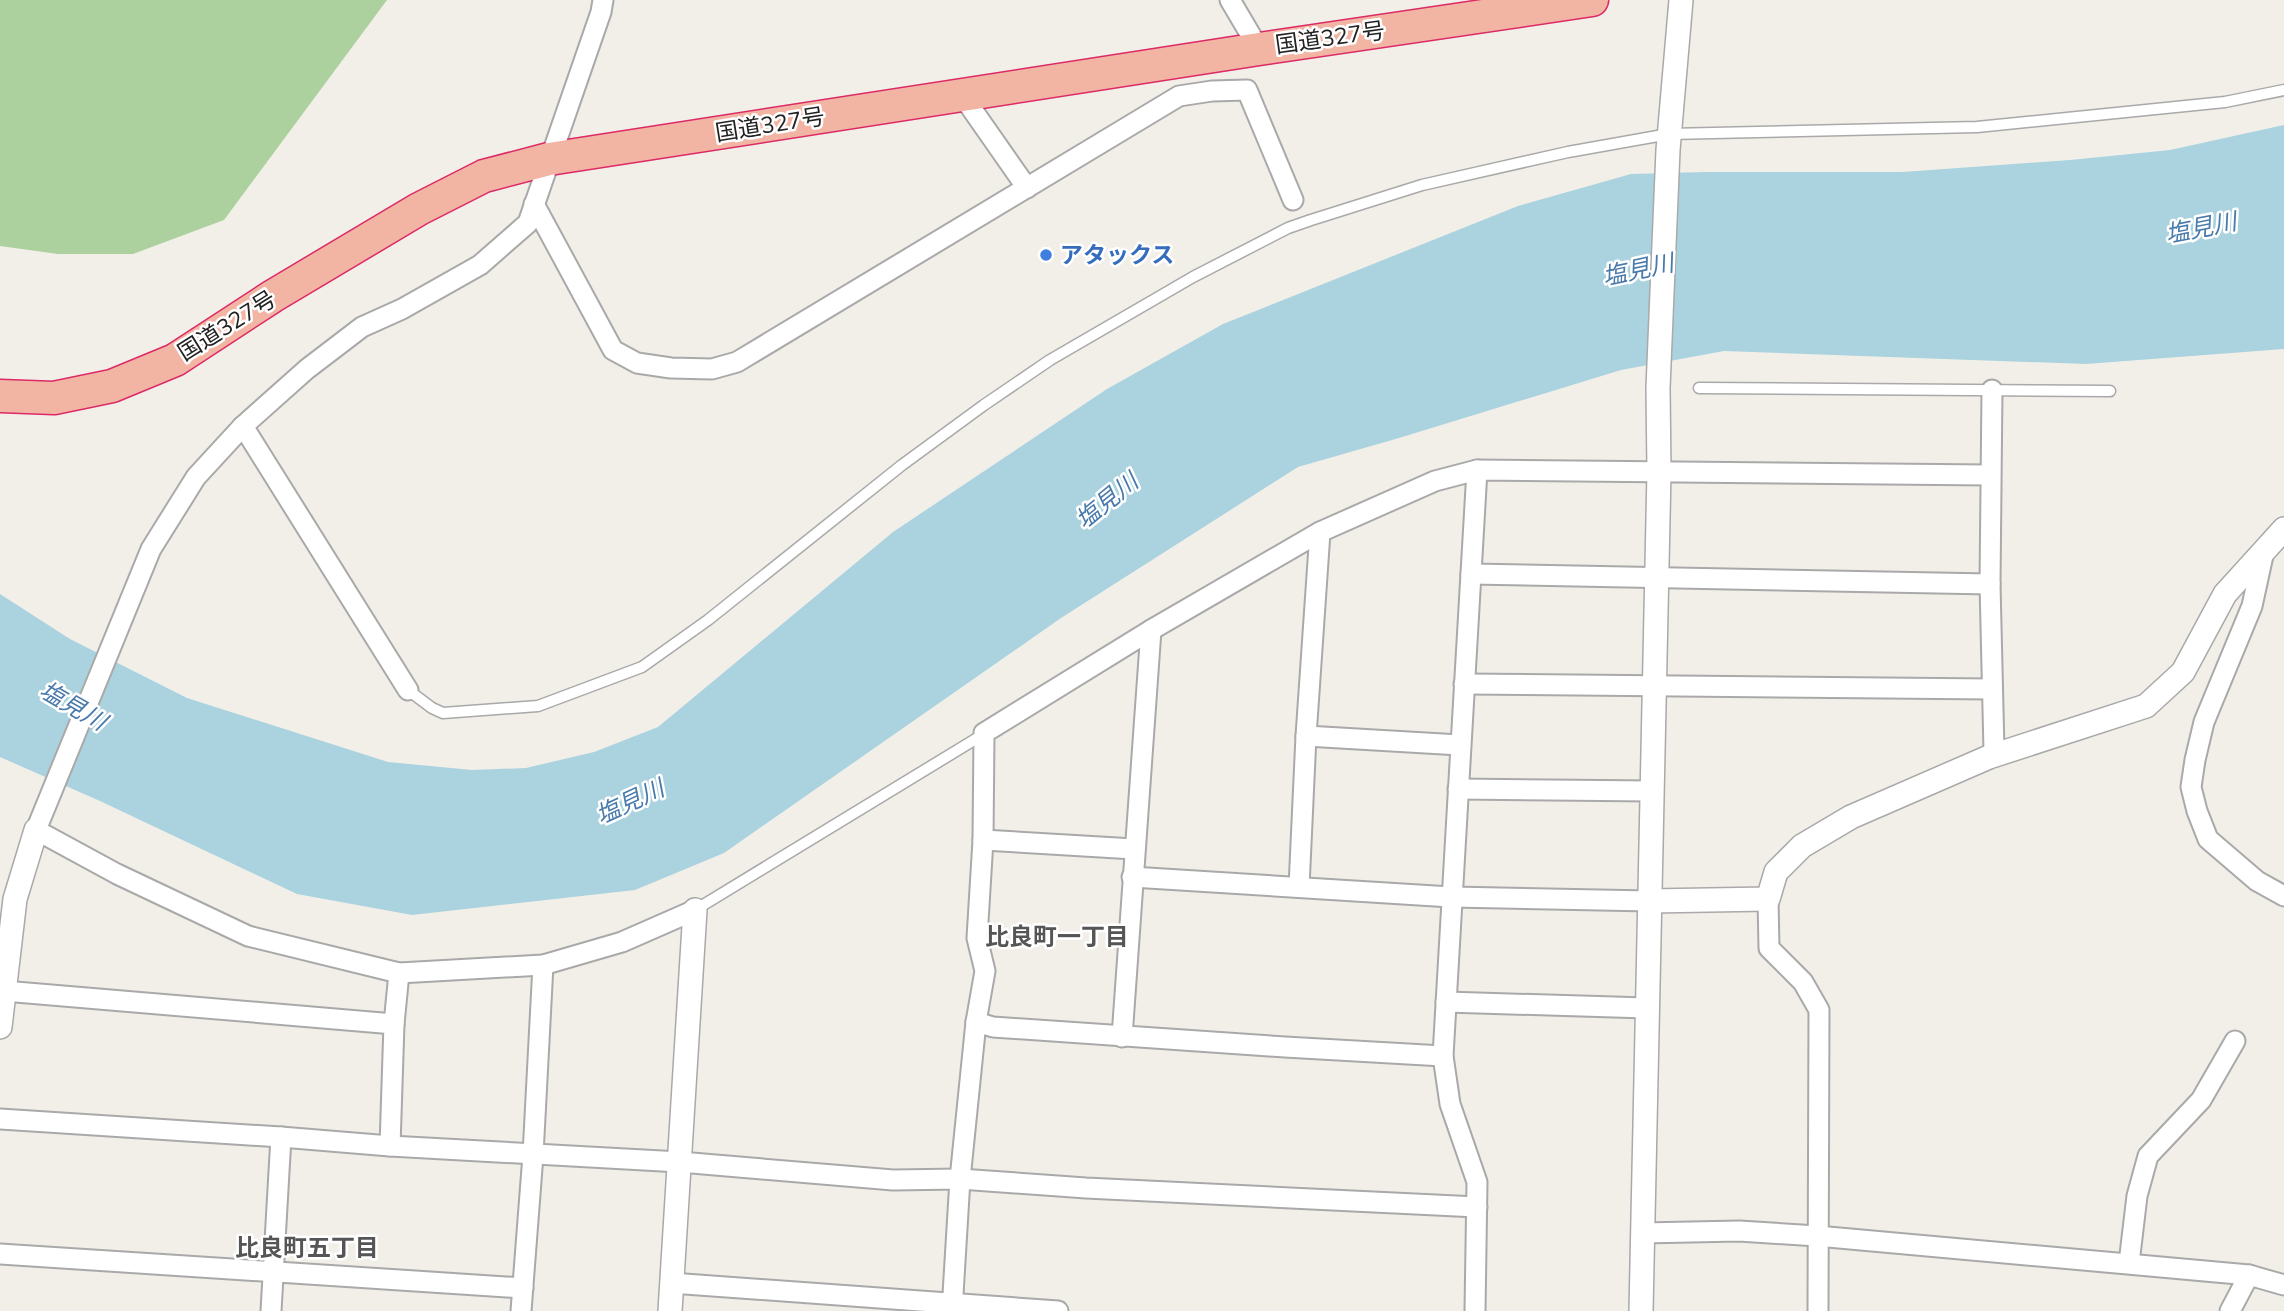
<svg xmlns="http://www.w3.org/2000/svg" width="2284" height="1311" font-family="'Nunito Sans','Noto Sans JP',sans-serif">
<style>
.forest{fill:#add19e}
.water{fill:#aad3df}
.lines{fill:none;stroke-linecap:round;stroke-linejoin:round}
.service-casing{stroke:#a9a9a9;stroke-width:13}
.minor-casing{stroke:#a9a9a9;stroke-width:23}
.tertiary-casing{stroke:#a9a9a9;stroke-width:26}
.trunk-casing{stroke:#dc2a67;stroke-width:35}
.service{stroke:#fff;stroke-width:10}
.minor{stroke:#fff;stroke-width:19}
.tertiary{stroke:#fff;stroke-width:23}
.trunk{stroke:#f2b4a3;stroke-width:32}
.shop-dot{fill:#3f7fe0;stroke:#fff;stroke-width:2.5}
.labels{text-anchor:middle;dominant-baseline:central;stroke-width:5;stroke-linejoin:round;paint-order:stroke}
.street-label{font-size:23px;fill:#222;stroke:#fff}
.shop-label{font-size:23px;font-weight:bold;fill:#366cbe;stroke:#fff;text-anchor:start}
.water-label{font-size:24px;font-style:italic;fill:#4a7aab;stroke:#fff}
.neighbourhood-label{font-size:24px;font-weight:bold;fill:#555;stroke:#fff}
</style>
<rect width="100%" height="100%" fill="#f2efe9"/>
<polygon class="forest" points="0,0 387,0 224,220 133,254 58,254 0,246"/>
<polygon class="water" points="2284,125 2284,349 2086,364 1724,351 1621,370 1399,438 1298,467 1061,618 724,853 635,890 412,915 297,894 100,801 0,757 0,594 70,639 187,698 388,762 472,770 526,768 594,752 658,727 893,532 1107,389 1223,324 1518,206 1631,174 1705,172 1903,172 2070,160 2170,150"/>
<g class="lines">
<defs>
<g id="service">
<polyline points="1699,388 2110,391"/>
<polyline points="408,690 432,708 443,713 538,706 642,667 708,620 902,465 984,405 1050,360 1193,277 1288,228 1311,220 1422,185 1568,152 1669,134 1977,127 2225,102 2284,90"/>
<polyline points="695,910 984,734"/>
</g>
<g id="minor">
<polyline points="603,0 601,12 528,223 480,265 402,309 362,327 307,369 243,426 196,477 151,549 36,830 117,874 248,936 399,973 543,965 622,942 695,910"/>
<polyline points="1230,0 1259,49"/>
<polyline points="962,95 1027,188"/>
<polyline points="534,204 613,350 637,363 671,368 712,369 737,362 1179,96 1212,91 1247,90 1293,200"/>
<polyline points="1992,390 1990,584 1994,751 1998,754"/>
<polyline points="243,426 408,690"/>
<polyline points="2264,551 2252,606 2204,722 2195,760 2191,787 2197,811 2208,839 2257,881 2284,896"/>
<polyline points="1471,574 1990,584"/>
<polyline points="1464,684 1992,689"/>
<polyline points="1306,736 1460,745"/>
<polyline points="1458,789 1652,791"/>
<polyline points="983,840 1134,849"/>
<polyline points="1132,877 1451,897 1650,901"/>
<polyline points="1299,887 1306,736 1320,532"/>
<polyline points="1768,899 1769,948 1803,982 1819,1010 1818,1311"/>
<polyline points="4,991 394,1024"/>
<polyline points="1446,1002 1647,1008"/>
<polyline points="976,1022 993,1027 1285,1047 1443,1056"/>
<polyline points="1122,1037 1151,630"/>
<polyline points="0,1119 281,1137 390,1146 680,1162 893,1180 960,1179 1086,1188 1477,1207"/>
<polyline points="390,1146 394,1024 399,973"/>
<polyline points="1642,1233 1739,1231 1817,1236 2249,1275 2284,1285"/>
<polyline points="0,1254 523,1288"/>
<polyline points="2129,1263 2137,1196 2148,1156 2201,1100 2235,1041"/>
<polyline points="671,1283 1058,1311"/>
<polyline points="271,1311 281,1137"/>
<polyline points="521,1311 533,1155 543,965"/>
<polyline points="952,1311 960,1179 976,1022 985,971 977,938 983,840 984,733 1151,630 1320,532 1435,481 1477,470 1990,475"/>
<polyline points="1475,1311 1477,1182 1450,1104 1443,1056 1477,470"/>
<polyline points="2230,1311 2249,1275"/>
</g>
<g id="tertiary">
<polyline points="1650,901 1768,899 1776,872 1802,846 1851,817 1989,757 2146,706 2183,672 2225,594 2284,529"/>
<polyline points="0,1027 15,899 36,830"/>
<polyline points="670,1311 695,910"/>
<polyline points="1641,1311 1659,472 1658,388 1668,150 1681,0"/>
</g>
<polyline id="trunk" points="0,396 54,398 112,386 175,360 273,296 419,209 484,176 549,159 1259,49 1592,0"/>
</defs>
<use href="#service" class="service-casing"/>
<use href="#minor" class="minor-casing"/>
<use href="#tertiary" class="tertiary-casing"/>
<use href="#trunk" class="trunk-casing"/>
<use href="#service" class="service"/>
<use href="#minor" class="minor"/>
<use href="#tertiary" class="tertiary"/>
<use href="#trunk" class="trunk"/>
</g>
<circle class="shop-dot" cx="1046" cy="255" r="7"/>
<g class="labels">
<g class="street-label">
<text transform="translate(1330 38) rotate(-8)">国道327号</text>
<text transform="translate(770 125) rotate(-9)">国道327号</text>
<text transform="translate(227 326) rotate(-32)">国道327号</text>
</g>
<g class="shop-label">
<text x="1060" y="255">アタックス</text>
</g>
<g class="water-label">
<text transform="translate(2201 228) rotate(-11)">塩見川</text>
<text transform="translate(1638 270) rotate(-12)">塩見川</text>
<text transform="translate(1107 501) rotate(-39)">塩見川</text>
<text transform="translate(73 706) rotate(30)">塩見川</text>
<text transform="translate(630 802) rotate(-25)">塩見川</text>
</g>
<g class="neighbourhood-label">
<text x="1057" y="937">比良町一丁目</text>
<text x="307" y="1248">比良町五丁目</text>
</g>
</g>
</svg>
